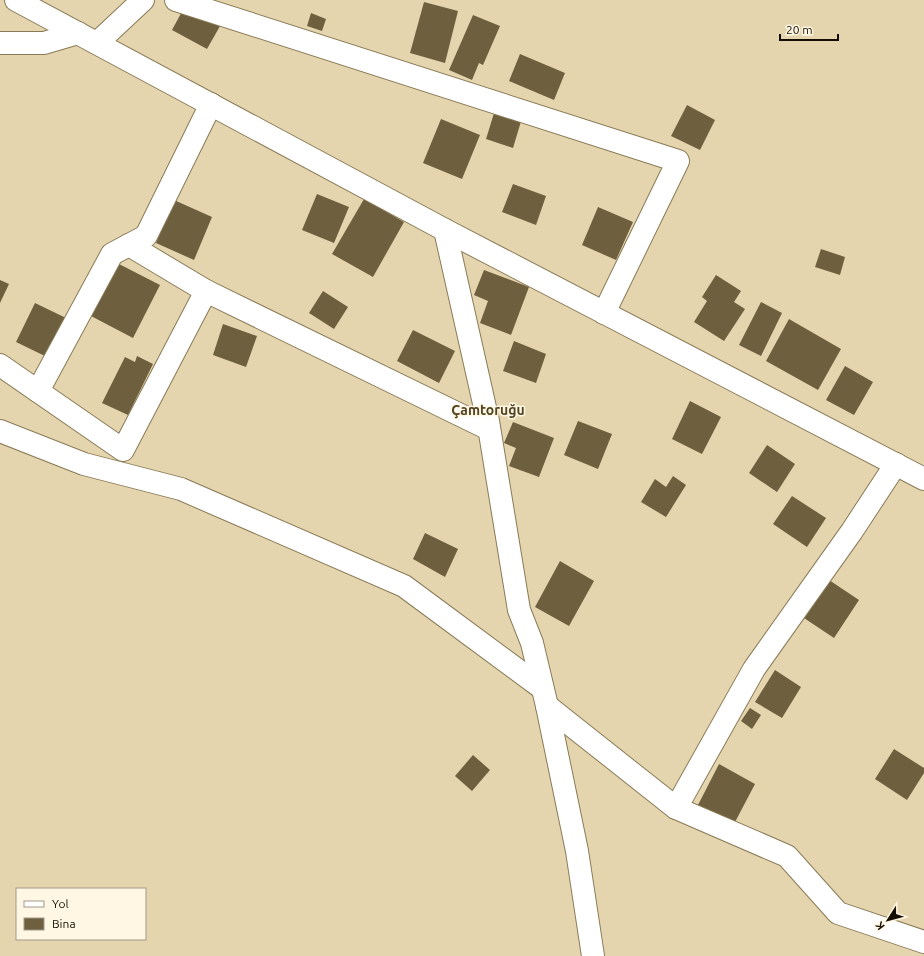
<svg xmlns="http://www.w3.org/2000/svg" width="924" height="956" font-family="Ubuntu,sans-serif">
<style>
.building{fill:#6e603e}
.lines{fill:none;stroke-linecap:round;stroke-linejoin:round}
.minor-casing{stroke:#897b58;stroke-width:24}
.minor{stroke:#fff;stroke-width:22}
.labels{text-anchor:middle;dominant-baseline:central;stroke-width:3;stroke-linejoin:round;paint-order:stroke}
.neighbourhood-label{font-size:14px;font-weight:bold;fill:#504322;stroke:#fff7e4}
</style>
<rect width="100%" height="100%" fill="#e5d5af"/>
<g class="building">
<polygon points="424,2 458,11 445,63 410,53"/>
<polygon points="185,6 220,26 207,49 172,30"/>
<polygon points="311,13 326,19 322,31 307,26"/>
<polygon points="473,15 500,26 483,65 479,63 472,80 449,70"/>
<polygon points="520,54 565,73 554,100 509,81"/>
<polygon points="687,105 715,120 700,150 671,136"/>
<polygon points="495,110 522,118 513,148 486,139"/>
<polygon points="441,119 480,135 462,179 423,163"/>
<polygon points="513,184 546,196 536,225 502,212"/>
<polygon points="317,194 349,207 334,243 302,230"/>
<polygon points="364,199 404,222 373,277 332,254"/>
<polygon points="174,200 212,217 194,260 156,243"/>
<polygon points="598,207 633,222 616,260 582,245"/>
<polygon points="821,249 845,257 840,275 815,267"/>
<polygon points="119,264 160,285 133,338 91,316"/>
<polygon points="484,270 529,287 511,335 480,323 488,301 474,295"/>
<polygon points="716,275 741,291 734,302 745,309 724,341 694,322 707,301 702,297"/>
<polygon points="0,280 9,284 0,303"/>
<polygon points="323,291 348,307 334,329 309,313"/>
<polygon points="761,302 782,313 761,356 739,345"/>
<polygon points="35,303 66,318 47,357 16,342"/>
<polygon points="789,319 841,349 818,390 766,361"/>
<polygon points="223,324 257,336 246,367 213,355"/>
<polygon points="413,330 455,351 439,383 397,361"/>
<polygon points="514,341 546,354 536,383 503,371"/>
<polygon points="137,356 153,364 128,415 102,403 125,357 135,362"/>
<polygon points="845,366 873,382 854,415 826,400"/>
<polygon points="690,401 721,417 702,454 672,439"/>
<polygon points="578,421 612,434 598,469 564,455"/>
<polygon points="513,422 554,438 539,477 509,466 516,448 504,443"/>
<polygon points="767,445 795,464 777,492 749,473"/>
<polygon points="673,476 686,485 666,517 641,502 655,479 666,487"/>
<polygon points="792,496 826,518 807,547 773,524"/>
<polygon points="425,533 458,549 445,577 413,559"/>
<polygon points="560,561 594,581 569,626 535,607"/>
<polygon points="829,580 859,600 834,638 804,618"/>
<polygon points="775,670 801,687 782,718 755,702"/>
<polygon points="750,708 761,715 752,729 741,721"/>
<polygon points="894,749 924,768 924,773 907,800 875,779"/>
<polygon points="473,755 490,770 472,791 455,776"/>
<polygon points="719,764 755,784 734,824 698,805"/>
</g>
<g class="lines">
<defs>
<g id="minor">
<polyline points="16,0 445,230 924,479"/>
<polyline points="176,0 678,161 604,313"/>
<polyline points="0,43 44,43 78,33"/>
<polyline points="97,43 143,0"/>
<polyline points="445,230 488,421 519,610 532,643 547,706 577,851 593,956"/>
<polyline points="129,245 206,291"/>
<polyline points="0,365 123,450 206,291 489,429"/>
<polyline points="38,391 112,254 146,236 211,104"/>
<polyline points="0,431 84,464 181,489 404,586 542,688"/>
<polyline points="547,706 676,808 787,856 838,913 924,942"/>
<polyline points="676,808 754,669 852,531 896,464"/>
</g>
</defs>
<use href="#minor" class="minor-casing"/>
<use href="#minor" class="minor"/>
</g>
<g class="labels">
<g class="neighbourhood-label">
<text x="488" y="410">Çamtoruğu</text>
</g>
</g>
<rect x="16" y="888" width="130" height="52" fill="#fff7e4" stroke="#a1998a"/>
<rect x="24" y="901" width="20" height="6" fill="#ffffff" stroke="#a1998a"/>
<text x="52" y="908" font-size="12" fill="#130d02">Yol</text>
<rect x="24" y="918" width="20" height="12" fill="#6e603e" stroke="#a1998a"/>
<text x="52" y="928" font-size="12" fill="#130d02">Bina</text>
<g transform="translate(888 920) rotate(234)" stroke="#fff7e4" stroke-width="3" paint-order="stroke">
<path d="M0-3L7 15L0 10L-7 15Z" fill="#130d02"/>
<text y="-6" font-size="11" font-weight="bold" text-anchor="middle" fill="#130d02">K</text>
</g>
<path d="M780 34v6h58v-6" fill="none" stroke="#130d02" stroke-width="2"/>
<text x="786" y="34" font-size="12" fill="#130d02" stroke="#fff7e4" stroke-width="3" paint-order="stroke">20 m</text>
</svg>
